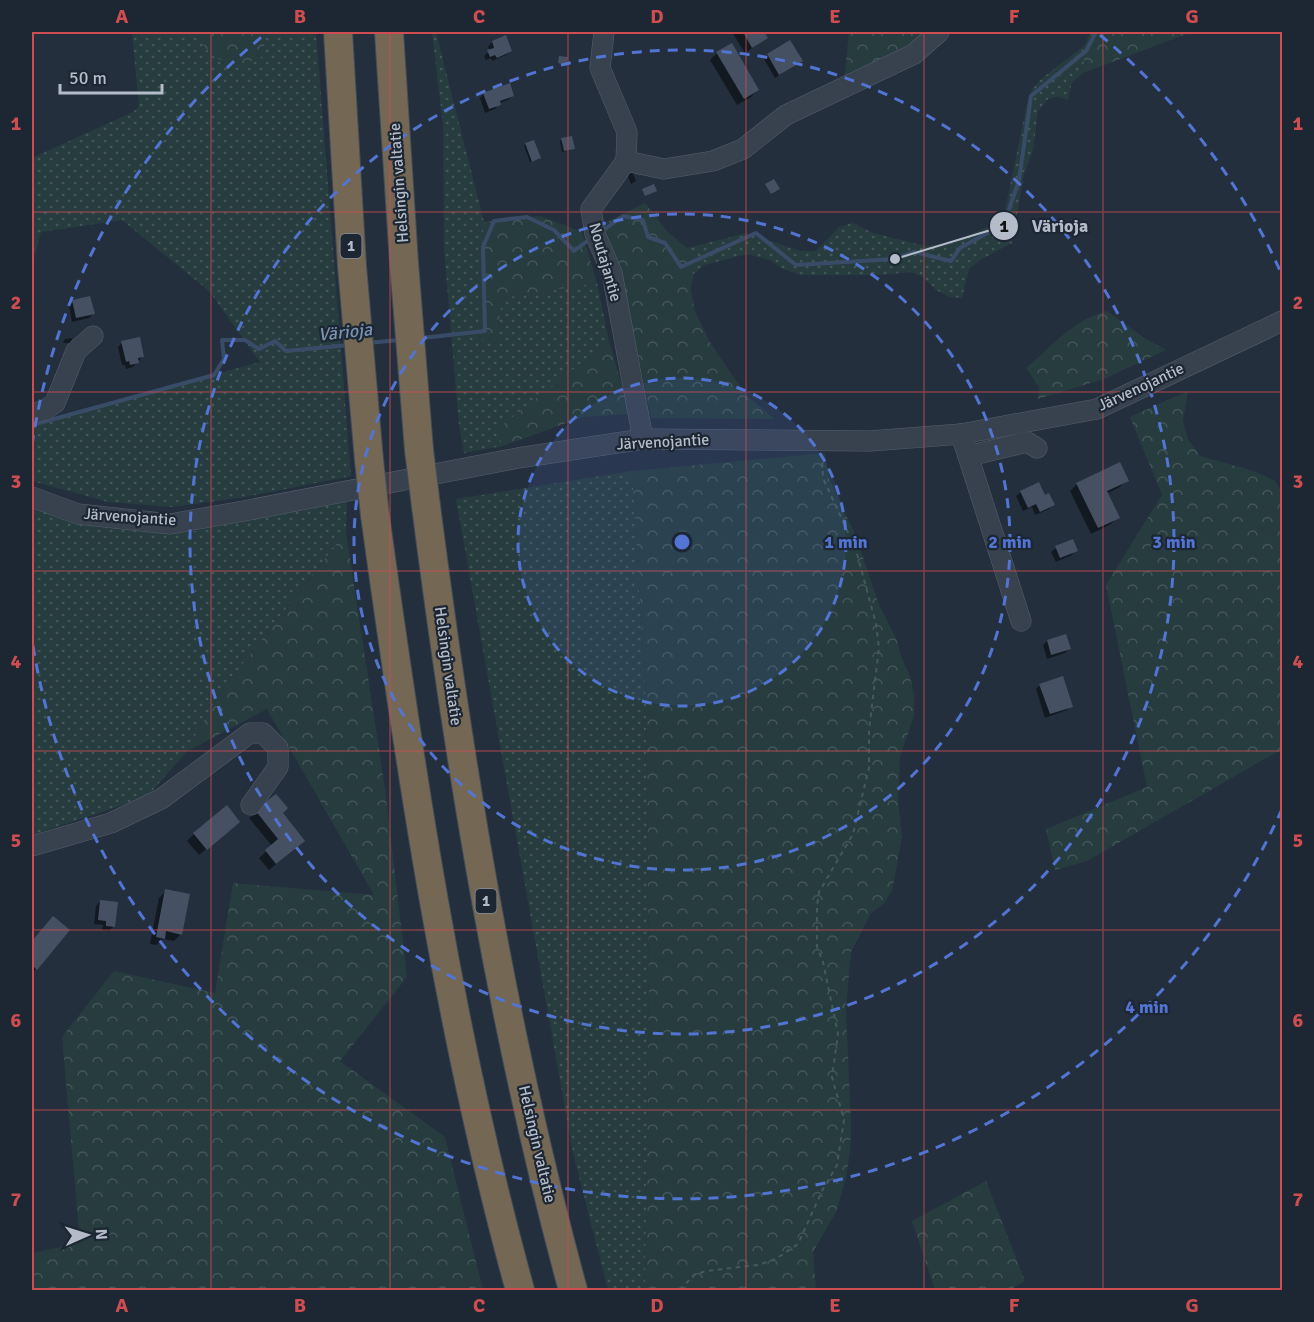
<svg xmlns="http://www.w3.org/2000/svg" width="1314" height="1322" font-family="Signika,sans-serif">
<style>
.grass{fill:url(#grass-dots)}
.forest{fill:url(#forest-crowns)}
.shadow{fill:#0007}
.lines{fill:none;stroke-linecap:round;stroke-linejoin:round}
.stream{stroke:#394c67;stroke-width:4}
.building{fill:#455162}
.minor-casing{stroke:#565f6c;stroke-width:21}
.highway-casing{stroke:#434c59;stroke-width:30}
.path{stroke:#44595c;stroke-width:2;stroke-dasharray:4.5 4.5;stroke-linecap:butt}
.minor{stroke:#38414e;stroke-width:20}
.highway{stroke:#746855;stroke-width:28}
.highway-bridge-casing{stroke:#434c59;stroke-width:30;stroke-linecap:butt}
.highway-bridge{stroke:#746855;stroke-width:28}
.grid{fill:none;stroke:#ce4d50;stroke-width:1.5;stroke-opacity:0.55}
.ring{fill:none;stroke:#5274d3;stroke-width:3;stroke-dasharray:10 8}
.labels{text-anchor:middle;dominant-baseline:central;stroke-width:4.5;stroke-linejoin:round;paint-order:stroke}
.shield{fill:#1d2633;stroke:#878f9c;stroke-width:1.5}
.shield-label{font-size:15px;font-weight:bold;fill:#b4bcc9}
.street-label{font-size:16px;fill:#b4bcc9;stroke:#1d2633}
.water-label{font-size:18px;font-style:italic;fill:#7c92b1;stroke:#1d2633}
.centre{fill:#5274d3;stroke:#1d2633;stroke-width:3}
.ring-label{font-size:18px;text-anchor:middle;font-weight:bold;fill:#5274d3;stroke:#1d2633;stroke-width:4.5;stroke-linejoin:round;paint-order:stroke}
.leader{fill:none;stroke:#b4bcc9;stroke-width:2}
.callout-dot{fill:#b4bcc9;stroke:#1d2633;stroke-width:2}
.mark-label{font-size:18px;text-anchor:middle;font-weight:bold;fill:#111}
.callout-label{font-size:18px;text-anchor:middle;font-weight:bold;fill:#b4bcc9;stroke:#1d2633;stroke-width:4.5;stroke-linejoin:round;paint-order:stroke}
.neatline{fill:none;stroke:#ce4d50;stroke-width:2}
.grid-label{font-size:20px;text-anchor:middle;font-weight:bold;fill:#ce4d50}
</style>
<defs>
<pattern id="grass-dots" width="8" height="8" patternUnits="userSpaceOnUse" patternTransform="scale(1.5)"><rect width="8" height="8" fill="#263c3f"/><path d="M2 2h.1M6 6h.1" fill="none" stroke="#435659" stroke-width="1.8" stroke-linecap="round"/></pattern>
<pattern id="forest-crowns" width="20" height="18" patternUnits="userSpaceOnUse" patternTransform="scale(1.5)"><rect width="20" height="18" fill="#263c3f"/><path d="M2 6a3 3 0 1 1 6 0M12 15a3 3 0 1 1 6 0" fill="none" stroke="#435659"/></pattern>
</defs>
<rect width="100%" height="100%" fill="#242f3e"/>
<g class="grass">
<polygon points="132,32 193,32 197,36 264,56 265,32 316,32 351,476 245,497 172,507 108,502 32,481 32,425 260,362 209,291 122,220 41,232 32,266 32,158 133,112 139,106"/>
<polygon points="432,32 436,32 484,222 478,338 496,343 502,298 597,283 609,341 497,430 503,446 464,453 459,425 444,250 443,126"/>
<polygon points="1085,45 1083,73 1072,82 1068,100 1058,97 1048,99 1038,111 1033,151 1024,174 1012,243 980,260 969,269 962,298 950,297 936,290 922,276 910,272 884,275 801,275 783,269 770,260 747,254 704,265 693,275 687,248 747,233 801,251 816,251 839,227 853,223 873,233 926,246 950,244 1003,220 1027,104 1032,90 1040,80"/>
<polygon points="632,471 646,703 649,982 645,1290 608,1290 573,1153 456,499"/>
<polygon points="347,500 346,532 219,694 186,752 147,797 32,835 32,504 119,527 190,532"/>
</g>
<g class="forest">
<polygon points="193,32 265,32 264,56 236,67 211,55"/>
<polygon points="849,32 944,32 843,94"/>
<polygon points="1090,32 1192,32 1083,73 1085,45"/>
<polygon points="645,203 667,231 687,248 693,275 691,290 695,312 711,344 746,395 775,419 651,418 620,267 601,225"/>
<polygon points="540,216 582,232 597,283 502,298 496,343 477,338 484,222"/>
<path d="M 1107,311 L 1146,339 L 1166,350 L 1104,379 L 1038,399 L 1039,387 L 1026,368 C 1053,346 1072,320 1107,311 Z"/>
<polygon points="609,341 630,414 583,417 503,446 496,430"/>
<polygon points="1188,391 1183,421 1188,439 1200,456 1254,471 1275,481 1282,492 1282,749 1087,861 1055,870 1046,829 1147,787 1106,585 1162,495 1130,417"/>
<polygon points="825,453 829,478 855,534 880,607 896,638 902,659 910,676 914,695 914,716 900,757 898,799 902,837 892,891 884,903 871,913 851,952 846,1009 851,1127 850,1151 846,1178 836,1212 813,1252 816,1290 645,1290 649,982 646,703 632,471"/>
<polygon points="346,532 385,789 407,977 340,1061 445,1137 483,1290 32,1290 32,1253 80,1243 62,1037 114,971 215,993 233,883 374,895 267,709 186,752 219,694"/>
<polygon points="986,1181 1025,1281 1009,1290 935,1290 912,1221"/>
</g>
<g class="shadow">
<polygon points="732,32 762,32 766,38 745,53"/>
<polygon points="492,42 510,51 506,55 492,61 491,58 486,60 484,56 490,51 488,47"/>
<polygon points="717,53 757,90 751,97 737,105 710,60"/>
<polygon points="768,55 801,61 775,78 764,59"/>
<polygon points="484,94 512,96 508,100 499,103 495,109 485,113 480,98"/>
<polygon points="562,139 573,148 571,150 562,152 560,141"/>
<polygon points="526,144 540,158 538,160 530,162 524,146"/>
<polygon points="632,171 636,181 631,184 627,174"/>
<polygon points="73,302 93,314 89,318 72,322 69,306"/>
<polygon points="72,338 71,343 63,343 65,339"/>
<polygon points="122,343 143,356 133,367 126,369 125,365 122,365 118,347"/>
<polygon points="1127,480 1120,487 1106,494 1118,517 1111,524 1091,534 1070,491 1077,484"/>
<polygon points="1021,492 1053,504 1049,509 1035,515 1032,507 1023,511 1016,496"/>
<polygon points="1072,541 1076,550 1072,555 1056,562 1051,552 1056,548"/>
<polygon points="1047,641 1069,649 1065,653 1047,659 1043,645"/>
<polygon points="1040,685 1071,706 1067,710 1045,718 1036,689"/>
<polygon points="256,812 281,813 297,847 269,870 259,858 272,846 249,818"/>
<polygon points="231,829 199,855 187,841 194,834"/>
<polygon points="166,891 181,934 174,941 163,939 156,945 150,944 159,898"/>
<polygon points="100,901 114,926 109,931 102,930 103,925 94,924 96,906"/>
<polygon points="53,918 36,969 32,973 32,942"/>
</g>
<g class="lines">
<g class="stream">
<polyline points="605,229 623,216 643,220 648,237 665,243 681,267 756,233 796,265 895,259 914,252 951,261 960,248 1004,224 1019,180 1031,96 1086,51 1096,32"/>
<polyline points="422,338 485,331 483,247 494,221 527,217 554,230 574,251 586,242"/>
<polyline points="368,343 399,340"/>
<polyline points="32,425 214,375 224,359 222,340 245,340 259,349 275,341 286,351 349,345"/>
</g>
</g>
<g class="building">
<polygon points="743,32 764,32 768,38 752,48"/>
<polygon points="506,35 512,51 497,58 495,55 490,57 487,50 494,48 492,41"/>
<polygon points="790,40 803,61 779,75 767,54"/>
<polygon points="732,43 759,90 744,99 716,52"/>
<polygon points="559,56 568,57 566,65 558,63"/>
<polygon points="510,83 514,96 500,101 501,105 489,109 483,93"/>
<polygon points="572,136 575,149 564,151 561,138"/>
<polygon points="534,140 541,158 532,162 525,143"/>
<polygon points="774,179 780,189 771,194 765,184"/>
<polygon points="654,184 657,191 645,196 642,189"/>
<polygon points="90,296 95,314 76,318 72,300"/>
<polygon points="140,337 144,357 138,358 139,363 130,365 129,361 126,362 121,341"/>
<polygon points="1120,462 1129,481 1107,491 1120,518 1098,528 1076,483"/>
<polygon points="1039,482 1045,495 1049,493 1055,505 1040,512 1036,504 1028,508 1020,491"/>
<polygon points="1073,539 1078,551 1060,558 1055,546"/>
<polygon points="1066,634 1071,649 1051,655 1047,640"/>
<polygon points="1063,676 1073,707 1050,714 1039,684"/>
<polygon points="276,794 288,808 283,813 305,841 276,864 265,850 278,839 255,810"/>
<polygon points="227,805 240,822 207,850 193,833"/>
<polygon points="165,889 190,894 182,935 166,931 165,939 156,937"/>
<polygon points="100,900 118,902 115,927 106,926 106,921 98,920"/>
<polygon points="53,916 70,930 37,970 32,965 32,941"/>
</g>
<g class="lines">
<defs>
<g id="minor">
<polyline points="604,32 600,68 627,132 626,161"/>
<polyline points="626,161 664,169 713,161 743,149 786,115 914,54 939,32"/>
<polyline points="626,161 591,209 595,234 612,273 643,439"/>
<polyline points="32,414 45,410 55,403 76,351 93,336"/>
<polyline points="961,434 1021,621"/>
<polyline points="968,456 1027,442 1037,448"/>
<polyline points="32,497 78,514 170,524 244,511 518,458 643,439 870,441 961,434 1097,409 1282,321"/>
<polyline points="32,846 111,823 161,799 250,733 263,733 278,748 278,767 251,805"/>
</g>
<g id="highway">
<polyline points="338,32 352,266 369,460"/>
<polyline points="389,32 404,263 419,450"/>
<path d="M 426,506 C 460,770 503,1033 573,1290"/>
<path d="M 375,515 C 411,776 450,1037 520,1290"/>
</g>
</defs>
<use href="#minor" class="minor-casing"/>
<use href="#highway" class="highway-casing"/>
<polyline class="path" points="680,1290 694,1275 706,1271 758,1265 776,1259 798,1244 822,1191 837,1165 844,1120 832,1077 838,1034 823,962 817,947 817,905 819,892 853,834 869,768 869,730 879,648 876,624 856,550 823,478 822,458"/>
<use href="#minor" class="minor"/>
<use href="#highway" class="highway"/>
<defs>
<g id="highway-bridge">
<polyline points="419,450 426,506"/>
<polyline points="369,460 375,515"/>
</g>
</defs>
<use href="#highway-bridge" class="highway-bridge-casing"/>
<use href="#highway-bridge" class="highway-bridge"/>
</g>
<path class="grid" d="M 211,32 L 211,1290M 390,32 L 390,1290M 568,32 L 568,1290M 746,32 L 746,1290M 924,32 L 924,1290M 1103,32 L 1103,1290M 32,212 L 1282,212M 32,392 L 1282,392M 32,571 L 1282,571M 32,751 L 1282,751M 32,930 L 1282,930M 32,1110 L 1282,1110"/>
<circle cx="682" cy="542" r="164" fill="#5274d3" fill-opacity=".12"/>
<g class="ring">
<circle cx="682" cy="542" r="164"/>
<circle cx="682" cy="542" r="328"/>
<circle cx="682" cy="542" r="492"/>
<path d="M1282 809A657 657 0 0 1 32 639M32 445A657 657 0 0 1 264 35M1100 35A657 657 0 0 1 1282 275"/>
</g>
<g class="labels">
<g class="shield">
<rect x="340.5" y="234" width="21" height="24" rx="4.5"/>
<rect x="475.5" y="889" width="21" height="24" rx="4.5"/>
</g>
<g class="shield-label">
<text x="351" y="246">1</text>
<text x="486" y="901">1</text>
</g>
<g class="street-label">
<text transform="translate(399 183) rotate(-94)">Helsingin valtatie</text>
<text transform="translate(605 262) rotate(74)">Noutajantie</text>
<text transform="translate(1141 387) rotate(-25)">Järvenojantie</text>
<text transform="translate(663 442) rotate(-3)">Järvenojantie</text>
<text transform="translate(130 517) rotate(4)">Järvenojantie</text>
<text transform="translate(448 666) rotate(82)">Helsingin valtatie</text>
<text transform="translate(537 1144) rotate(77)">Helsingin valtatie</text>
</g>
<g class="water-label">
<text transform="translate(345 332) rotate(-6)">Värioja</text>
</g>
</g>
<circle cx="682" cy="542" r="9" class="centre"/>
<g class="ring-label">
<text x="846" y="548">1 min</text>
<text x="1010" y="548">2 min</text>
<text x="1174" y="548">3 min</text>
<text x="1147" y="1013">4 min</text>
</g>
<path class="leader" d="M895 259L1004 226"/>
<g class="callout-dot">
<circle cx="895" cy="259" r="6"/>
<circle cx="1004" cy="226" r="15"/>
</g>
<g class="mark-label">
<text x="1004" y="232">1</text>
</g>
<g class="callout-label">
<text x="1060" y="232">Värioja</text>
</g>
<rect width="1314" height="1322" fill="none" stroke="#1d2633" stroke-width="66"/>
<g transform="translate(87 1235) rotate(87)" stroke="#1d2633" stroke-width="4.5" paint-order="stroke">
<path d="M0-4.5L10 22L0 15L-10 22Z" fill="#b4bcc9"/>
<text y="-9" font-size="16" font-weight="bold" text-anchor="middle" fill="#b4bcc9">N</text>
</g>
<path d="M60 84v9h102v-9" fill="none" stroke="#b4bcc9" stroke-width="3"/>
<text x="69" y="84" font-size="18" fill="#b4bcc9" stroke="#1d2633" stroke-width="4.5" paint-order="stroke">50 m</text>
<rect x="33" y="33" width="1248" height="1256" class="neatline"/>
<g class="grid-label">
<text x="122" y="23">A</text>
<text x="300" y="23">B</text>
<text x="479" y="23">C</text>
<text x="657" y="23">D</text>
<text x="835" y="23">E</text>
<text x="1014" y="23">F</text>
<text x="1192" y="23">G</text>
<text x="16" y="130">1</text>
<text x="1298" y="130">1</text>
<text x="16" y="309">2</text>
<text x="1298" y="309">2</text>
<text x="16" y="488">3</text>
<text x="1298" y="488">3</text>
<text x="16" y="668">4</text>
<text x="1298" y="668">4</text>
<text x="16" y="847">5</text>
<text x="1298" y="847">5</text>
<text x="16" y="1027">6</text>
<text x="1298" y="1027">6</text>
<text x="16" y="1206">7</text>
<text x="1298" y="1206">7</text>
<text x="122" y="1312">A</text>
<text x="300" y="1312">B</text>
<text x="479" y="1312">C</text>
<text x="657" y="1312">D</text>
<text x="835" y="1312">E</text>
<text x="1014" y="1312">F</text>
<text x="1192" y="1312">G</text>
</g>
</svg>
